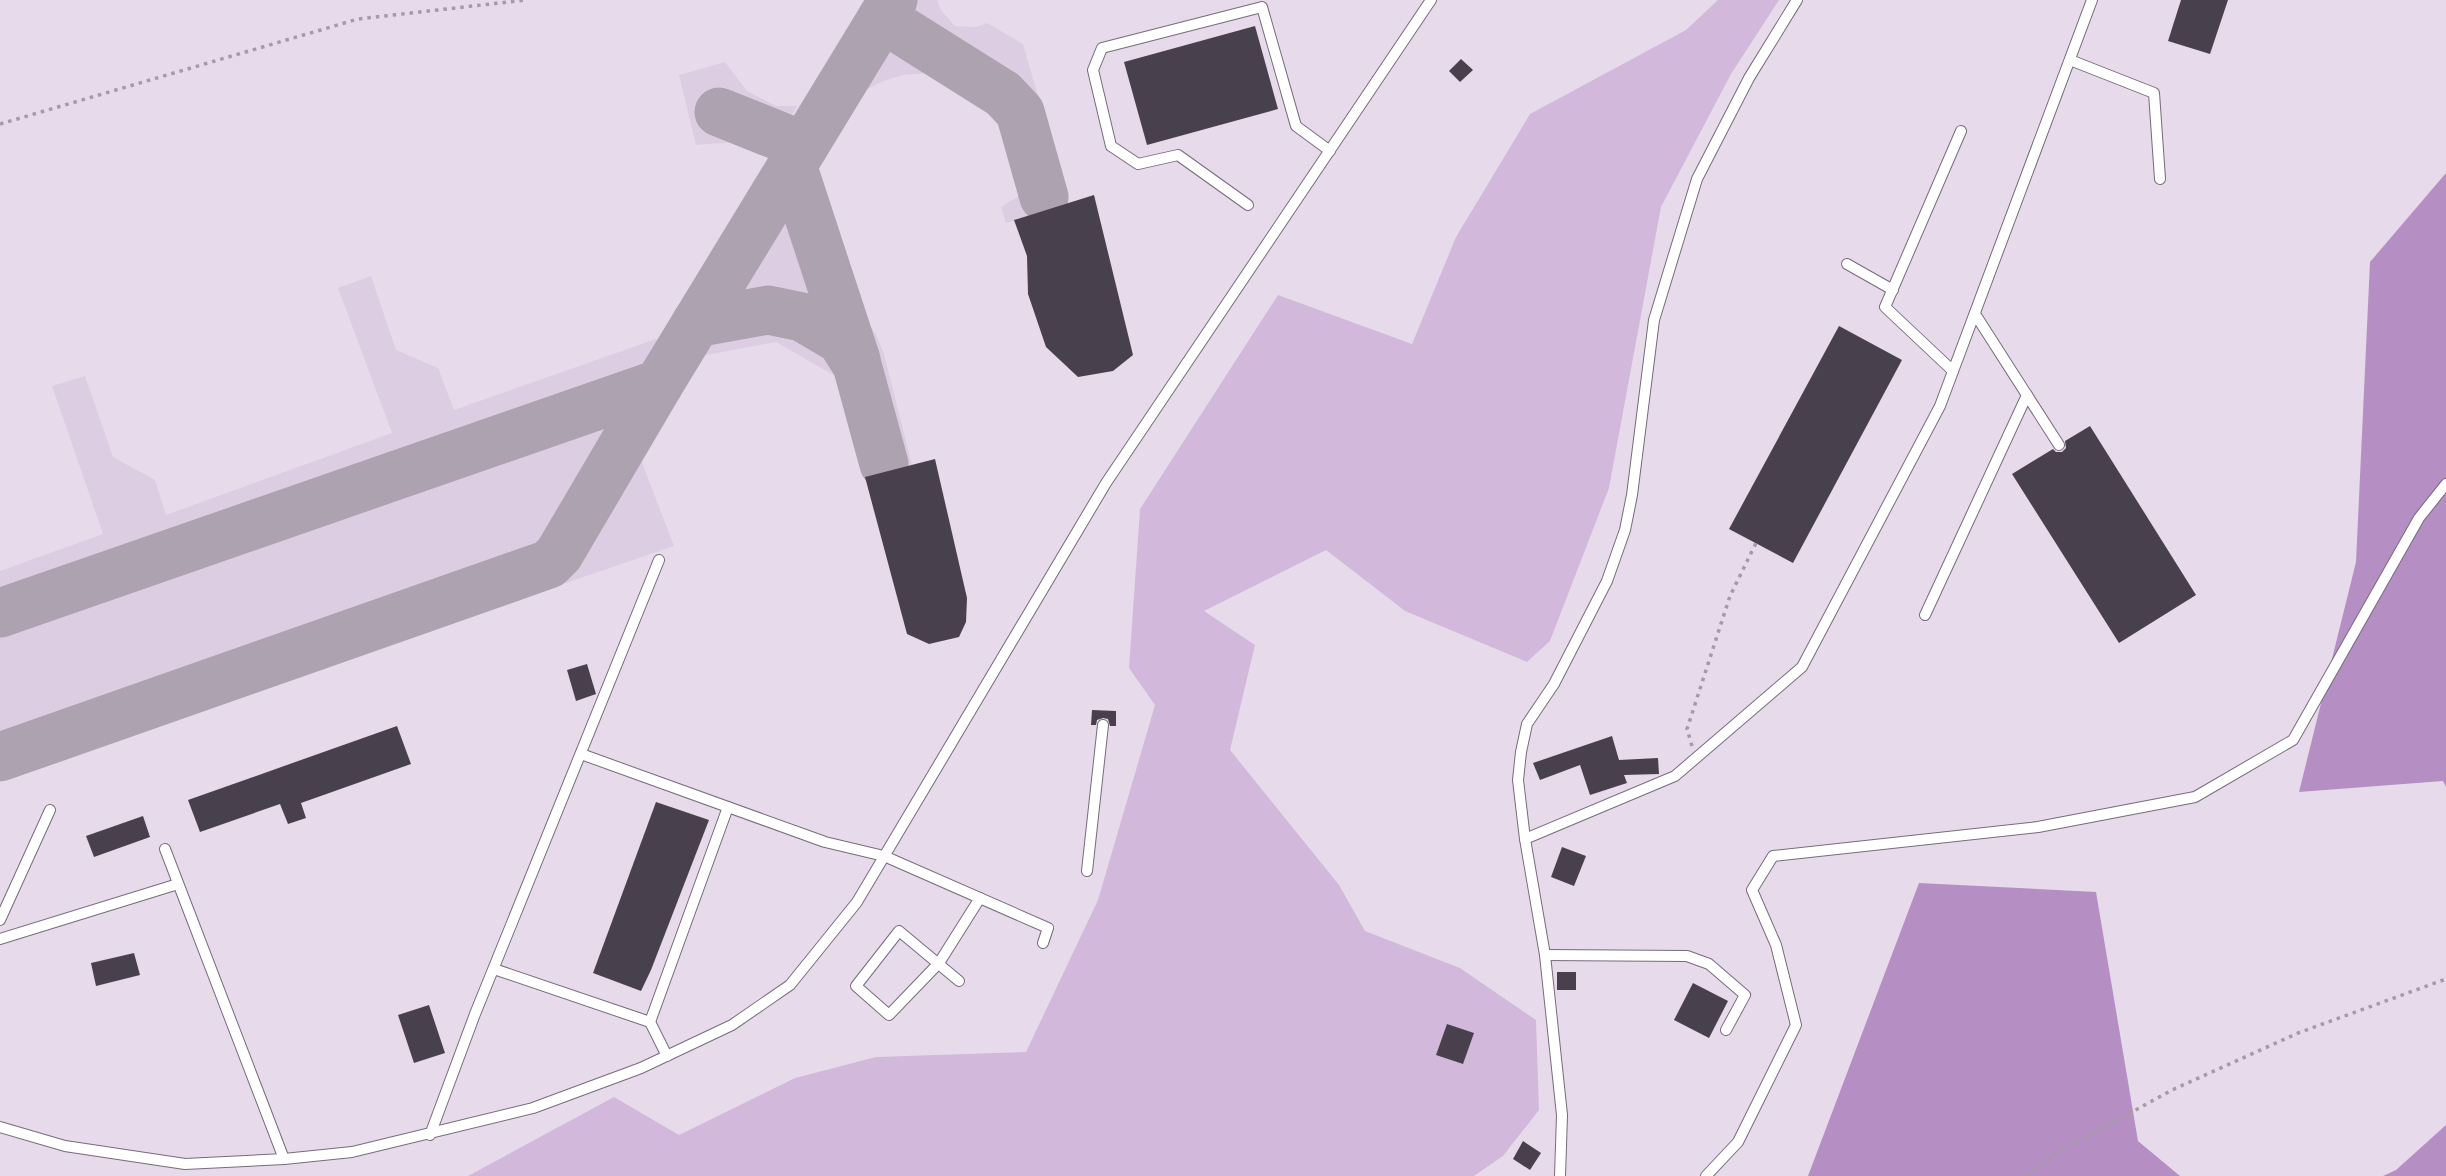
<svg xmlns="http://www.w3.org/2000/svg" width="2446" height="1176" font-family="'Fira Sans Condensed',sans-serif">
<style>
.built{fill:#ddcde3}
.green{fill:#d2b9dc}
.forest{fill:#b58fc3}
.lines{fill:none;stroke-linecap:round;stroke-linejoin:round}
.taxiway{stroke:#aca2b0;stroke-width:49}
.building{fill:#49404d}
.lane-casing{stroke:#766c7a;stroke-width:12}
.path{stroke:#a49ba7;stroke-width:3.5;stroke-dasharray:3.5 5;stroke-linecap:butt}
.lane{stroke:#fff;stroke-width:10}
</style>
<rect width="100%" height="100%" fill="#e7dbeb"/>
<g class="built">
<polygon points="914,0 937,0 941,10 955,26 976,27 987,23 1023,44 1069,203 1006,223 1001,207 1027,191 1002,110 930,73 903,75 881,82 857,95"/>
<polygon points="725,62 747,91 776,106 797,106 769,159 762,140 696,145 679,75"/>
<polygon points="808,180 848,312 865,319 876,334 884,354 912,465 875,474 842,380 776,342 695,357 640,457 674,546 0,776 0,571 103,534 52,386 85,376 113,457 155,480 166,515 392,433 338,288 371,276 396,350 438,368 454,410 656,339 695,357"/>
</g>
<polygon class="green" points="1718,0 1779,0 1731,74 1661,207 1609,488 1550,641 1527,662 1405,611 1326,550 1204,611 1255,645 1230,750 1339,885 1365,931 1460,968 1536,1020 1539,1110 1503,1156 1474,1176 468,1176 614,1097 679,1135 795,1078 876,1057 1026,1052 1098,900 1155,705 1129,668 1140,509 1278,295 1412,344 1456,237 1530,114 1686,30"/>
<g class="forest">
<polygon points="2446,173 2446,787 2443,781 2299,792 2356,562 2370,262"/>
<polygon points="1919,883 2096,892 2138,1141 2180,1176 1808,1176"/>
<polygon points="2446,1125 2446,1176 2383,1176 2396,1170"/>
</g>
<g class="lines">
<g class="taxiway">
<polyline points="882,18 1003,94 1020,112 1044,197"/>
<polyline points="719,112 804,146"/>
<polyline points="792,165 856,360"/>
<polyline points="696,323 768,310 802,317 841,340 857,365 884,464"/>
<polyline points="0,613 659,384 893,0"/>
<polyline points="0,757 549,564 559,554 659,384"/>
</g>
</g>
<g class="building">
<polygon points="2181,0 2228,0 2210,54 2168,41"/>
<polygon points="1255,26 1278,109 1147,145 1124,62"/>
<polygon points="1461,59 1473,70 1460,82 1449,71"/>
<polygon points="1094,195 1133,355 1113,371 1078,377 1046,347 1028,294 1027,256 1014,220"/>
<polygon points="1839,326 1902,360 1793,563 1729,529"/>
<polygon points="2090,426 2196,595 2119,643 2012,474 2053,449 2056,452 2062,452 2066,448 2065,441"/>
<polygon points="935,459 967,598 966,622 959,637 929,644 907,634 865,477"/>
<polygon points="587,664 596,694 576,701 567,670"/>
<polygon points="1092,710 1116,711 1116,726 1110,726 1108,719 1103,718 1097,720 1096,725 1091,725"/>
<polygon points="397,726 411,764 301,803 306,818 288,824 280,804 200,832 188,800"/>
<polygon points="1612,736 1619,760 1658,758 1659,774 1624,775 1627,783 1590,795 1580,765 1540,780 1533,763"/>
<polygon points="656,802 709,820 651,970 641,991 593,973"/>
<polygon points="143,816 150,837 94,857 86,836"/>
<polygon points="1562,847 1586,856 1574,886 1551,877"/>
<polygon points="134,953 140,975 96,986 91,963"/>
<rect x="1557" y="972" width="19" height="18"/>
<polygon points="1693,983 1728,1001 1709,1038 1674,1020"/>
<polygon points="429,1005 445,1053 414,1063 398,1015"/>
<polygon points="1447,1024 1474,1033 1463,1064 1436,1055"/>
<polygon points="1523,1141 1541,1153 1530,1170 1513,1159"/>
</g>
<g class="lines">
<defs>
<g id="lane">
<polyline points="2070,60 2154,93 2160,179"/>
<polyline points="1248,205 1178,155 1138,164 1111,146 1093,70 1102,48 1262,7 1296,126 1330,151"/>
<polyline points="1847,264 1893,290"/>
<polyline points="1975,314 2059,445"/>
<polyline points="1953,371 1885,307 1961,131"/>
<polyline points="1925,615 2027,395"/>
<polyline points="581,754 825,842 884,856 1048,928 1043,943"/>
<polyline points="1525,839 1675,776 1802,667 1940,406 2092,0"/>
<polyline points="165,849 284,1159"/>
<polyline points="1087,871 1103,725"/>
<polyline points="0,920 50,810"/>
<polyline points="0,939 178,884"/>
<polyline points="1545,955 1687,956 1709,964 1745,995 1726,1030"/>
<polyline points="494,969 650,1022 728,807"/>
<polyline points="959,981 899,931 856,986 889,1015 939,963 980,898"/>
<polyline points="650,1022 667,1056"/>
<polyline points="0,1127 65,1146 185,1164 284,1159 352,1152 533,1108 641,1068 732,1025 790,985 857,902 1106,483 1431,0"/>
<polyline points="430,1135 475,1014 659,560"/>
<polyline points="1560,1176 1562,1115 1545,955 1525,839 1518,780 1521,752 1527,724 1554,684 1607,581 1625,530 1632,495 1654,320 1697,179 1749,78 1797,0"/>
<polyline points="1706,1176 1738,1142 1796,1025 1776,945 1752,890 1773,856 2038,827 2195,797 2293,740 2419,518 2446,484"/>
</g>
</defs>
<use href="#lane" class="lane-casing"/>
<g class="path">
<polyline points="0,124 358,19 526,0"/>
<polyline points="1692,746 1687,729 1730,596 1756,543"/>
<polyline points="2027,1176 2050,1157 2172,1090 2298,1033 2446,979"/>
</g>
<use href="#lane" class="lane"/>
</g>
</svg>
